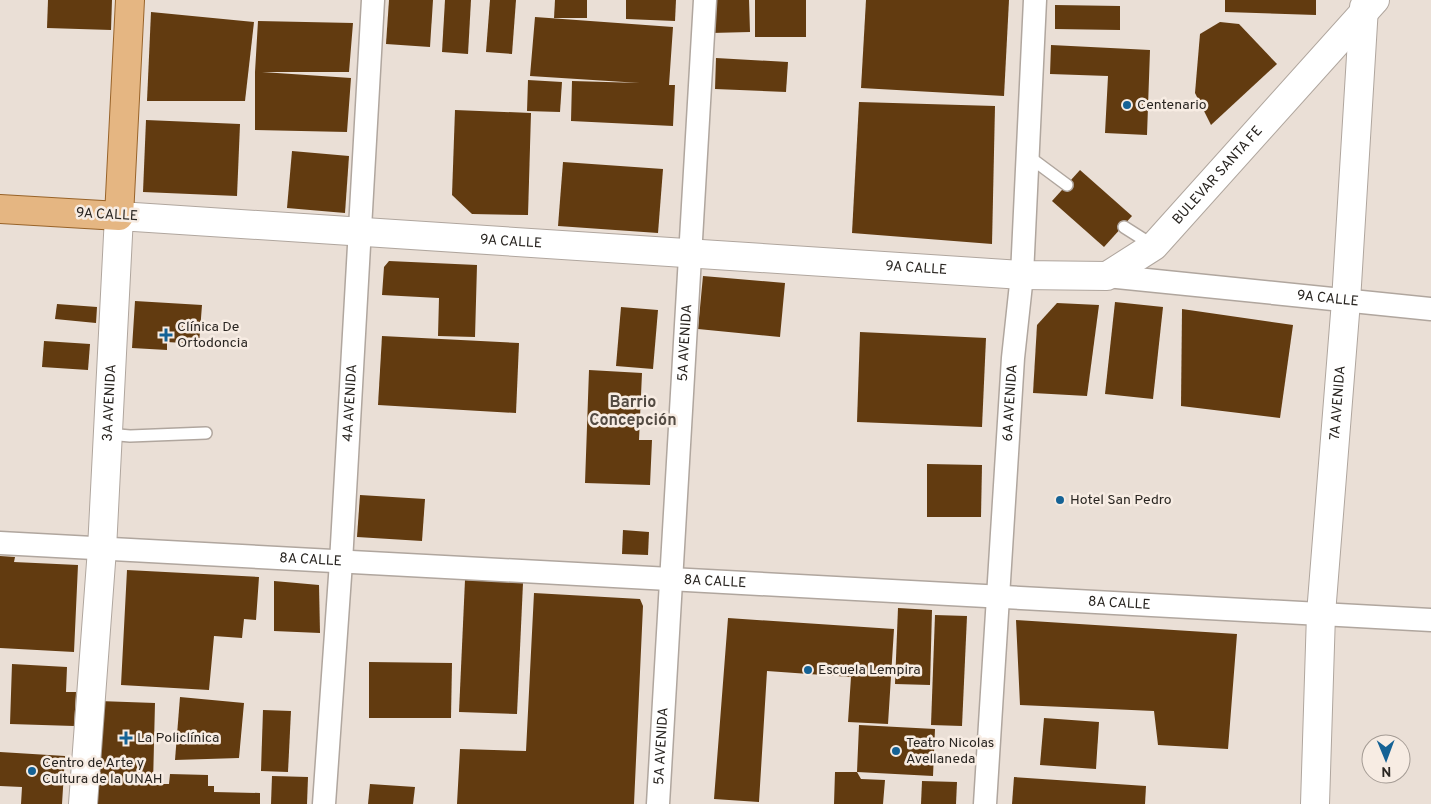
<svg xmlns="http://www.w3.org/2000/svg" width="1431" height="804" font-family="Overpass,sans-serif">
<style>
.building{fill:#623b10}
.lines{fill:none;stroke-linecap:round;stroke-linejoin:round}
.lane-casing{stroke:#b0a69e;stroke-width:14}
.street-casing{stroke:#b0a69e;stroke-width:25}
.secondary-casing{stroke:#b0a69e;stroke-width:30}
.primary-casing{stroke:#986329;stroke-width:30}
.lane{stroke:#fff;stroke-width:11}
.street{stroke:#fff;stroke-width:22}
.secondary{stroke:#fff;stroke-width:28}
.primary{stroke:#e5b682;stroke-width:28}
.poi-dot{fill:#156295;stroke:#f7ece3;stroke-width:2}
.labels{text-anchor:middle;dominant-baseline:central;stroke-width:5;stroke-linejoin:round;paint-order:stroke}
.poi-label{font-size:14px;fill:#292521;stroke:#f7ece3;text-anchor:start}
.street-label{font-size:14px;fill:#292521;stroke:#f7ece3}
.quarter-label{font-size:16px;font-weight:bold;fill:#534b43;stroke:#f7ece3}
</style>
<rect width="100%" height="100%" fill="#eadfd6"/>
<g class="building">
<polygon points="48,0 112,0 111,30 47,28"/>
<polygon points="389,0 433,0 430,47 386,44"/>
<polygon points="445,0 471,0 468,54 442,52"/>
<polygon points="490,0 516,0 512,54 486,52"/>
<polygon points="555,0 587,0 587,18 554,18"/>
<polygon points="626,0 676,0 675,21 626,19"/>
<polygon points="710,0 749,0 750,32 711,33"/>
<rect x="755" y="0" width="51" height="37"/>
<polygon points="866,0 1009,0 1004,96 861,88"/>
<polygon points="1225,0 1316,0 1316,15 1225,12"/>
<polygon points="1055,5 1120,6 1120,30 1055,29"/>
<polygon points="151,12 254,22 245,101 147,101"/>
<polygon points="535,17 673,27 669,85 675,85 673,126 571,121 572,81 640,83 530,76"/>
<polygon points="258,21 353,23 349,72 262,72 351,78 347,132 255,130 255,72"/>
<polygon points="1220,22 1239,24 1277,64 1211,125 1195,93 1200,34"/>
<polygon points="1051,45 1150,50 1147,135 1105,133 1108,76 1050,74"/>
<polygon points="716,58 788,62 786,92 715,89"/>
<polygon points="528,80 562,82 560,112 527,111"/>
<polygon points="859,102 995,106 992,244 852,233"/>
<polygon points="455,110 531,113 528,215 472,214 452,195"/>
<polygon points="146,120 240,124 237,196 143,192"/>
<polygon points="292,151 349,156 345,213 287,208"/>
<polygon points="563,162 663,169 658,233 558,226"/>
<polygon points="1080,170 1132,216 1104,247 1052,201"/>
<polygon points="389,261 477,265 475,337 438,336 439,298 382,295 384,267"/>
<polygon points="703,276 785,283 780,337 698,329"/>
<polygon points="135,301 202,305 199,344 167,342 167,350 132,348"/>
<polygon points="1115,302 1163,307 1153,399 1105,394"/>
<polygon points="1057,303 1099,305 1087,396 1033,393 1037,325"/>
<polygon points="57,304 97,307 96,323 55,319"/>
<polygon points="621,307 658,310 653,369 616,366"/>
<polygon points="1182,309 1293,325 1280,418 1181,406"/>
<polygon points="860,332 986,338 982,427 857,422"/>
<polygon points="382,336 519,343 516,413 378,405"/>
<polygon points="44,341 90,344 88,370 42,367"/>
<polygon points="589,370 642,373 639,440 652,440 650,485 585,483"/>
<polygon points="927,464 982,465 981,517 927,517"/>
<polygon points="360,495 425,499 422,541 357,537"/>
<polygon points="623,530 649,532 648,555 622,554"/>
<polygon points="0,556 15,557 14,562 78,565 74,652 0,648"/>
<polygon points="127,570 259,577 256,620 244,619 242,638 214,636 209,690 121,685"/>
<polygon points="465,580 523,583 517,714 459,712"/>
<polygon points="274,581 319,585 320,633 274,631"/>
<polygon points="534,593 640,599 643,606 634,804 457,804 460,749 526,751"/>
<polygon points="898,608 932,610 930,685 895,684"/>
<polygon points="935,615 967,616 962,726 931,725"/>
<polygon points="728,618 894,629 888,724 848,722 851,677 767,671 759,802 714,799"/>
<polygon points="1016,620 1237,634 1228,749 1158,745 1154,711 1020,705"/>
<polygon points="369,662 452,663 451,718 369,718"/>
<polygon points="12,664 67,667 66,692 76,692 74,726 10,724"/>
<polygon points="180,697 244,703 239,758 175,760"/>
<polygon points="99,701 155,703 153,784 169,784 170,774 208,775 208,786 214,786 214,792 260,793 260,804 95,804"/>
<polygon points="263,710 291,711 288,772 261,771"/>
<polygon points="1044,718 1099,722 1096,769 1040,765"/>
<polygon points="859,725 935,729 933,776 857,772 861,779 885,780 883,804 834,804 835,772 857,772"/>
<polygon points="0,752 65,756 62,804 21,804 22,787 0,786"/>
<polygon points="272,776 308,777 307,804 271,804"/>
<polygon points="1014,777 1146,786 1145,804 1012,804"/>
<polygon points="922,781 957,782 956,804 921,804"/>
<polygon points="370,784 415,787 413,804 368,804"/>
</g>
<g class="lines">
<defs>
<g id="lane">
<polyline points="1028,156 1067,185"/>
<polyline points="1124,227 1154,246"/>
<polyline points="108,434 130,436 206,433"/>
</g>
<g id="street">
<path id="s1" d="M 1107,276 L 1431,309"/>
<path id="s2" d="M 0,543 L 1431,620"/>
<path id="s3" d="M 324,804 L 341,562 L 373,0"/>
<path id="s4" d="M 658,804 L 705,0"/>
<path id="s5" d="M 985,804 L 1013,358 L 1022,275 L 1035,0"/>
</g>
<g id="secondary">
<path id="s6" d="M 83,804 L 102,549 L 119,216 L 1022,275 L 1107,276 L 1154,246 L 1375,0"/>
<path id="s7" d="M 1315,804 L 1321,614 L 1346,301 L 1364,7"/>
</g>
<polyline id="primary" points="0,209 119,216 130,0"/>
</defs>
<use href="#lane" class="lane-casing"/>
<use href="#street" class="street-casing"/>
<use href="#secondary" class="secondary-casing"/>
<use href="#primary" class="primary-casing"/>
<use href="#lane" class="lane"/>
<use href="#street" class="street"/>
<use href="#secondary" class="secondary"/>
<use href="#primary" class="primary"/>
</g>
<g class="poi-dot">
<circle cx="1127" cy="105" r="5"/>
<path d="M163.5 327.5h5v5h5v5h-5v5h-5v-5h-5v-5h5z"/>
<circle cx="1060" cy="500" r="5"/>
<circle cx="808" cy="670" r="5"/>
<path d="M123.5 730.5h5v5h5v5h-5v5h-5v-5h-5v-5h5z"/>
<circle cx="896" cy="751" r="5"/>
<circle cx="32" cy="771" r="5"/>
</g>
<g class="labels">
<g class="poi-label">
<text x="1137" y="105">Centenario</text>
<text x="177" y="327">Clínica De<tspan x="177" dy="16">Ortodoncia</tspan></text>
<text x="1070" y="500">Hotel San Pedro</text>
<text x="818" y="670">Escuela Lempira</text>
<text x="137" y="738">La Policlínica</text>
<text x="906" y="743">Teatro Nicolas<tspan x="906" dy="16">Avellaneda</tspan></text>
<text x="42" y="763">Centro de Arte y<tspan x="42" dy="16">Cultura de la UNAH</tspan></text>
</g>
<g class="street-label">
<text stroke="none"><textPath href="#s6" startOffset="1730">BULEVAR SANTA FE</textPath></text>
<text transform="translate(107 215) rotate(3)">9A CALLE</text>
<text stroke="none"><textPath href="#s6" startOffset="982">9A CALLE</textPath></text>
<text stroke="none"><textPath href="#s6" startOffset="1388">9A CALLE</textPath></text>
<text stroke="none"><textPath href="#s1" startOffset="222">9A CALLE</textPath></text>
<text stroke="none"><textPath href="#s4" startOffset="462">5A AVENIDA</textPath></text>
<text stroke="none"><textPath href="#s6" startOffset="402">3A AVENIDA</textPath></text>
<text stroke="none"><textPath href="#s3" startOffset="402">4A AVENIDA</textPath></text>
<text stroke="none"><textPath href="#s5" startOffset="402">6A AVENIDA</textPath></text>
<text stroke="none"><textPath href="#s7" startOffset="402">7A AVENIDA</textPath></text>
<text stroke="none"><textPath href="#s2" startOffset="311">8A CALLE</textPath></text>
<text stroke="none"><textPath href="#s2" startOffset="716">8A CALLE</textPath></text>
<text stroke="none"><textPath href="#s2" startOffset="1121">8A CALLE</textPath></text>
<text stroke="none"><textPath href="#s4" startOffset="58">5A AVENIDA</textPath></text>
</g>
<g class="quarter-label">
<text x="633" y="403">Barrio<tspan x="633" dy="18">Concepción</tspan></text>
</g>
</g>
<g transform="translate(1386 759) rotate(179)"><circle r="24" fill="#f7ece3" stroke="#a59c95"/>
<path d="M0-4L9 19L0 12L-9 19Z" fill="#156295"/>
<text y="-8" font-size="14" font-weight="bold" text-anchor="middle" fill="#292521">N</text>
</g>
</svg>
